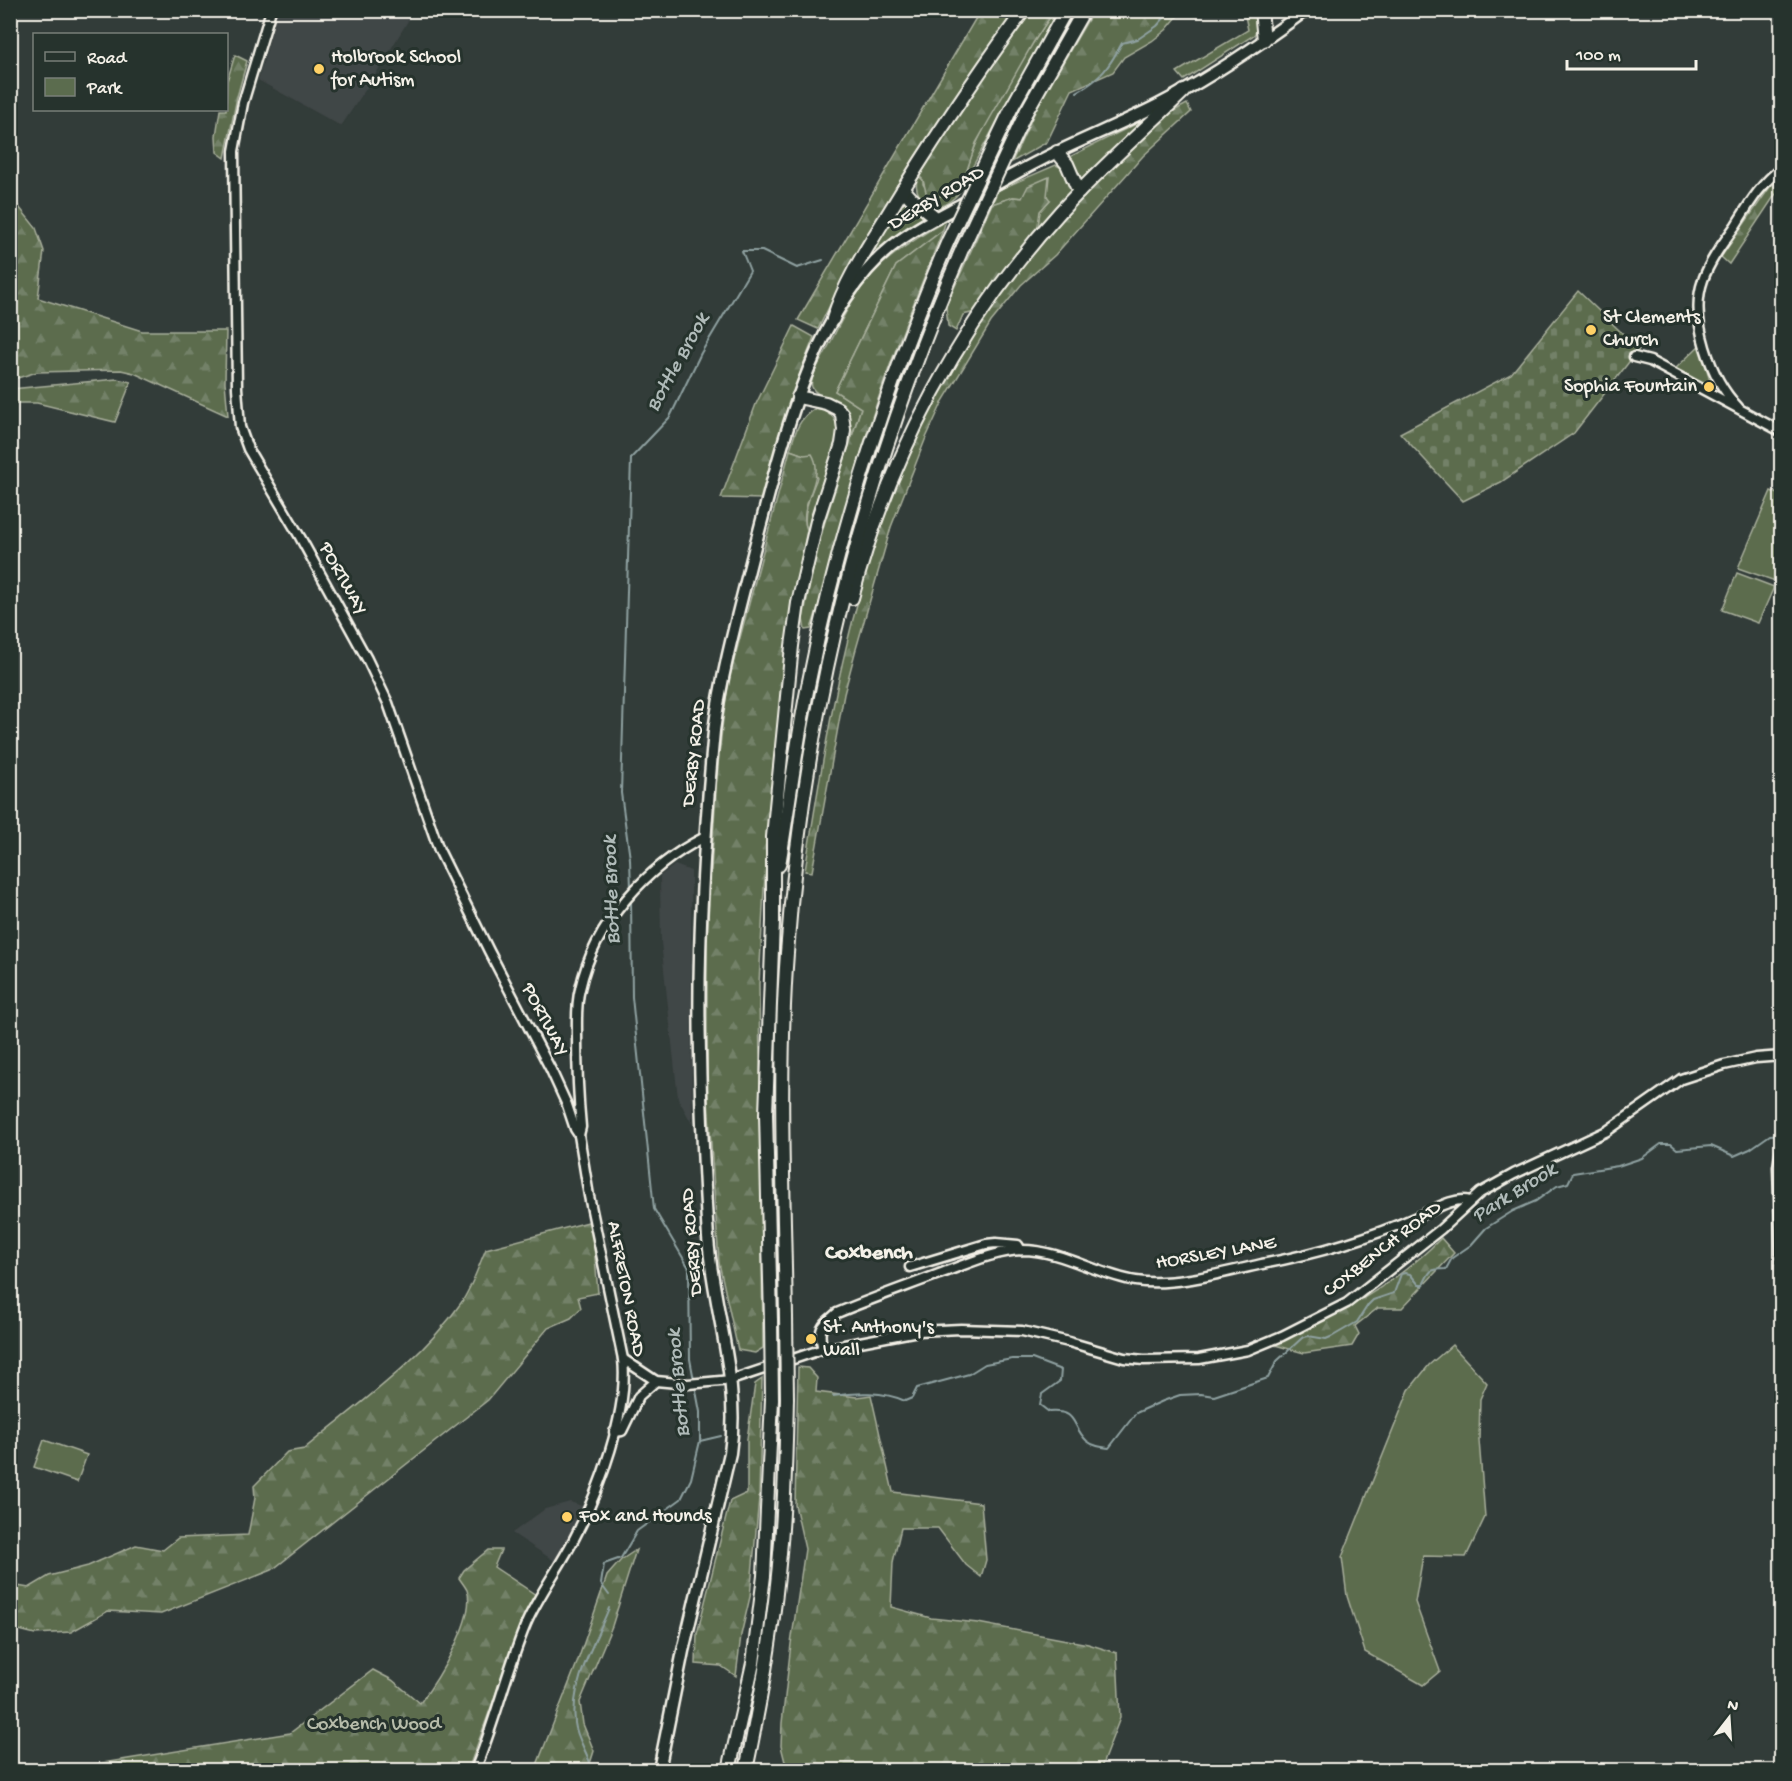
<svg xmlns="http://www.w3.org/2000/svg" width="1792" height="1781" font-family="'Gochi Hand',sans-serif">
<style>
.built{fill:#414647}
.green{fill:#5b6c4e;stroke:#a8ae9b;stroke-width:1.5}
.forest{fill:url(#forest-firs);stroke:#a8ae9b;stroke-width:1.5}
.cemetery{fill:url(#cemetery-stones);stroke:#a8ae9b;stroke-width:1.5}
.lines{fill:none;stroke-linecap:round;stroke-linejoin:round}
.stream{stroke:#8fa1a1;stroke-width:2}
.minor-casing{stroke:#f4f1e8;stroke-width:13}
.major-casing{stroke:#f4f1e8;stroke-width:15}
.highway-casing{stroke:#f4f1e8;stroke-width:16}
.minor{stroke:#26332d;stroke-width:8}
.major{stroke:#26332d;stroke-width:10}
.highway{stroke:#26332d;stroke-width:12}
.highway-bridge-casing{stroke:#f4f1e8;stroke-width:16;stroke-linecap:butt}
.highway-bridge{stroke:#26332d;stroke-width:12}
.poi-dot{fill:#ffd166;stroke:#26332d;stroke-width:2}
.labels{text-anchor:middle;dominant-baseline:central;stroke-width:6;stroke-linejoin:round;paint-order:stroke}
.poi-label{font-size:20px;fill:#f4f1e8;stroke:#26332d;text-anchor:start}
.street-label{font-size:20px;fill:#f4f1e8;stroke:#26332d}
.park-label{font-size:20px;fill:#b7bcaa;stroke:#26332d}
.water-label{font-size:21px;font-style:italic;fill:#b0bbb9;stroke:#26332d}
.quarter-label{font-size:22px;font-weight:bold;fill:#f4f1e8;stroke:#26332d}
</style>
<defs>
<pattern id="forest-firs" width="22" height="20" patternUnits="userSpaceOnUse" patternTransform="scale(1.5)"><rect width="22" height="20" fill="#5b6c4e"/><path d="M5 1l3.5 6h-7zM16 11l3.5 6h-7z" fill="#738168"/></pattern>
<pattern id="cemetery-stones" width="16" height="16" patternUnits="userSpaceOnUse" patternTransform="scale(1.5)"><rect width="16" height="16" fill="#5b6c4e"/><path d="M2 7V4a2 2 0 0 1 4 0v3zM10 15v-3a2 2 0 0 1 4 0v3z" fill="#738168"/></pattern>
</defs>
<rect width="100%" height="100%" fill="#323c39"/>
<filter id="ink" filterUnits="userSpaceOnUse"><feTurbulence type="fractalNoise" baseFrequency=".0167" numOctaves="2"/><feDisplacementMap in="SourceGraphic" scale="12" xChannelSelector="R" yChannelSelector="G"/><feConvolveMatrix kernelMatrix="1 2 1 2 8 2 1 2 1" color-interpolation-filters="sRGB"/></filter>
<g filter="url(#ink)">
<g class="built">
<polygon points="278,11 278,10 414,11 372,80 341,126 258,80"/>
<polygon points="675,865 691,871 692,1124 678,1098 661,942 660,876"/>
<polygon points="570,1502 585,1507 556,1562 512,1533 545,1509"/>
</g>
<g class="green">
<path d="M 1054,11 L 1057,11 L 968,175 C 963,151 1037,36 1054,11 Z"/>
<polygon points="1244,11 1257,11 1257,30 1254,35 1184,80 1177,72 1248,30"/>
<polygon points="1156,114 1082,183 1070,158 1073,155"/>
<polygon points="1056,165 1064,169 1072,188 1071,195 1037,232 1040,211 1050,200 1013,197 992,204 998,190"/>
<path d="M 918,175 L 923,180 L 923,184 L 932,198 L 961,189 C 957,198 944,206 935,209 C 920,203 913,190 918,175 Z"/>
<polygon points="902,199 923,217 876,250 873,248"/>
<path d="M 946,220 L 943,230 L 896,266 L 835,391 L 861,408 L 850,441 C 850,431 851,418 845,409 C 838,398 816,398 812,387 C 809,378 820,362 825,353 C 838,328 850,300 869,278 C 889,254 920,237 946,220 Z"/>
<polygon points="1701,344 1709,378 1715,386 1712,390 1675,369"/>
<path d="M 816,408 C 830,410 835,418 839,430 L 807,530 C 801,516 811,492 817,478 L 804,455 L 790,450 C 795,432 799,417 816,408 Z"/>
<polygon points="1771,491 1781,495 1781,583 1738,568"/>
<polygon points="1737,573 1774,587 1758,623 1722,610"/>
<polygon points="1452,1345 1487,1383 1480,1399 1479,1440 1485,1517 1466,1557 1423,1556 1415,1602 1440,1671 1423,1685 1365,1652 1347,1596 1342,1557 1409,1390 1429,1365"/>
<polygon points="44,1440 87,1455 77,1482 34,1467"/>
</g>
<g class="forest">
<polygon points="980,11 1015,11 916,155 859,247 818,329 798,320"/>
<polygon points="1029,11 1054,11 1033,43 976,143 967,170 968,175 961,189 932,199 927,196 923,180 918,175 988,68"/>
<polygon points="1093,11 1182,11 1166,30 1152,41 1124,57 1113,72 1072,90 1047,142 1012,162 1037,107"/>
<polygon points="235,55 247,61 237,97 225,158 217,152 216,136 220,110 226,110 227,81"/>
<path d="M 1187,104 L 1191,112 L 1143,156 L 1055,255 L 1021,285 L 991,322 L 943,401 L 925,440 L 891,527 L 856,649 L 844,694 L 812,872 L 805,871 C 822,761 840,650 875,544 C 918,415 995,283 1092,187 C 1120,160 1151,121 1187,104 Z"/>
<polygon points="1049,177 1047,196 1050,200 1040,211 1037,232 975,312 963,315 956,331 948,326 946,306 992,204 1013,197 1022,198 1028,186"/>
<polygon points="1781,177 1781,190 1775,195 1729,264 1721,257 1770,187"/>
<polygon points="11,197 36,228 44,251 38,298 142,331 226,331 225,382 228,416 134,373 121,370 37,372 11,380"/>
<path d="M 943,230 C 917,295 890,360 869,427 C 848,494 833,562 811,629 L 805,630 L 803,619 L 818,544 L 861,408 L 835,391 L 896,266 Z"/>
<path d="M 794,326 L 814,337 C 792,393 775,440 763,499 L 721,498 L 756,404 Z"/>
<polygon points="117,379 131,382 115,422 37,403 11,403 11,389"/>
<path d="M 790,450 L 804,455 L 812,454 C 827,479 796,505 807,530 L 789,619 L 782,677 L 764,889 L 759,984 L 763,1348 L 755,1353 L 738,1350 L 719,1263 L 707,1085 L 707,935 L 717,774 L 723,719 L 729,679 Z"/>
<path d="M 592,1221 L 598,1293 L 578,1297 L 581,1308 L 571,1318 L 548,1328 L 488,1400 L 272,1570 L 161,1614 L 108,1611 L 71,1632 L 35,1634 L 11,1628 L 11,1585 L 29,1588 L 49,1576 L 88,1566 L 136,1545 L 163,1550 L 178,1538 L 248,1535 L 255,1498 L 254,1486 L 287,1452 L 304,1449 C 358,1404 420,1362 461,1303 C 472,1287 478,1267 486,1249 Z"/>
<path d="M 1441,1238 L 1454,1253 L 1402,1308 L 1378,1308 L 1355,1326 L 1359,1334 L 1352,1346 L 1304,1353 L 1275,1345 C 1334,1316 1395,1286 1441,1238 Z"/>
<polygon points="798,1367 808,1368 817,1378 816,1392 857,1397 871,1395 893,1492 981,1503 986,1560 981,1577 966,1565 938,1528 901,1528 893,1562 891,1607 931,1618 978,1623 1088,1644 1117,1653 1120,1718 1100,1770 787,1770 781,1746 782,1723 791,1644 805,1549 795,1505"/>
<polygon points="762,1379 759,1498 750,1597 741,1635 736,1676 721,1666 696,1664 697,1634 730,1501 747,1493 747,1439 755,1384"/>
<path d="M 488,1550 L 501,1550 L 494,1567 L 536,1595 L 524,1617 L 468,1770 L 59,1770 L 290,1733 L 373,1670 L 392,1680 L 420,1703 C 437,1681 477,1617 467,1590 C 465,1586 461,1581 459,1578 L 464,1570 Z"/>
<polygon points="636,1550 612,1626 580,1702 583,1724 594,1751 588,1770 535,1770 577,1663 607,1576 621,1560"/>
</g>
<polygon class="cemetery" points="1578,291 1639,349 1574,433 1501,482 1463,501 1400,433 1511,374"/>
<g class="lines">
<g class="stream">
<path d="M 1077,92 C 1101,79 1109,67 1122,43 L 1138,39 L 1157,26 L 1171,10"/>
<polyline points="631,889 630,859 621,793 631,458 670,417 701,353 750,271 742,251 762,251 797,268 823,260"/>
<path d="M 833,1396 C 855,1392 884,1391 905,1401 L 912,1398 L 917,1388 L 969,1374 L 985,1364 L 1012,1359 L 1032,1359 L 1061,1370 L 1060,1381 L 1042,1394 L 1040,1405 L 1049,1412 C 1079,1410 1070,1425 1087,1441 C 1093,1446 1101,1447 1109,1448 L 1136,1413 L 1163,1401 L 1180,1395 L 1201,1394 L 1214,1396 L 1268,1378 L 1277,1361 L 1302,1338 L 1308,1336 L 1326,1339 L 1333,1336 L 1357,1322 L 1368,1305 L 1373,1300 L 1394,1293 L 1401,1274 L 1405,1273 L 1410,1274 L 1419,1285 L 1423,1285 C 1430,1270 1430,1269 1446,1269 L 1452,1258 L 1471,1245 L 1486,1228 L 1513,1211 L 1536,1201 L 1557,1186 L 1568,1183 L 1573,1173 L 1618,1166 L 1642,1158 L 1661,1144 L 1671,1144 L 1677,1149 L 1711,1146 L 1734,1156 L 1750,1149 L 1770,1135 L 1782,1134"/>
<polyline points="700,1441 721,1436"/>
<polyline points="609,1595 601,1584 604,1564 621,1558 637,1531 681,1499 691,1479 700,1441 700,1412 690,1359 689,1268 654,1209 632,997 631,898"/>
<path d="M 592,1770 C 589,1754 577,1740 575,1723 C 570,1683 595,1643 609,1608"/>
</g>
<defs>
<g id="minor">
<polyline points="271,10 243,103 234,151 237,388 240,427 248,449 300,537 367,659 388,703 439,850 489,951 551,1070 567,1105 575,1129 579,1135"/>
<polyline points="1634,357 1650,361 1782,432"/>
<path d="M 1738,407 C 1711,379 1689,319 1703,280 C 1710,260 1724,242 1736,225 C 1749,204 1761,183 1782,168"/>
<polyline points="1782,1142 1778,1167 1782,1291"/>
<polyline points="910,1267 986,1244 996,1243 1018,1245 1021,1250"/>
<path d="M 823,1349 C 817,1328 822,1326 837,1313 C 870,1299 905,1287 939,1274 C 965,1265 994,1251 1022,1250 C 1061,1250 1098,1275 1136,1281 C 1171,1287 1227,1272 1262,1264 C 1315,1254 1370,1238 1419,1216 C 1433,1210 1455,1196 1470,1201"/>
<polyline points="623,1359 656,1381 688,1384 731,1380 823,1349 918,1331 961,1329 1022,1331 1069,1342 1124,1358 1144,1360 1199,1359 1248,1350 1282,1336 1347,1303 1441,1229 1480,1193 1514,1174 1607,1131 1681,1079 1724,1065 1756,1058 1782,1056"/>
<polyline points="614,1432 622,1431 639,1396 656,1381"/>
<path d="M 475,1770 C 495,1723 506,1672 526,1624 C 539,1594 560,1567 575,1537 C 599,1491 629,1411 623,1359 L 589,1196 L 579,1135 L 581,1127 C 578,1096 577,1066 577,1035 C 577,1020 576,1003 580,989 C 594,924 647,866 705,837"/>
</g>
<path id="major" d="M 659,1770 L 683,1651 L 730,1453 C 741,1381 713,1310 708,1238 C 704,1176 701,1114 700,1052 C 697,945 704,838 714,731 C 722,670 739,610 754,550 C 781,450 809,315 891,247 C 912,230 936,218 960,205 C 992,186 1024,168 1057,152 C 1090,136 1125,122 1158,105 C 1210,78 1259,45 1306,10"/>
<g id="highway">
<polyline points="1261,10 1264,40"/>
<polyline points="1298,10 1304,12"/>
<polyline points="1012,107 1066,10"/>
<polyline points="1026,112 1084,10"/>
<polyline points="1057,152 1067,164 1079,192"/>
<polyline points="903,189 911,198 936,218"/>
<path d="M 833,319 C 845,281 867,248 888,214 C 930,144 976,76 1024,10"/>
<path d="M 852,598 C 889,456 961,321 1061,211 C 1099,169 1143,131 1184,91"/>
<path d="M 779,865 C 789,805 796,745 808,686 C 838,533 887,384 948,241"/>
<path d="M 786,1317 C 784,1195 778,1074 787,953 C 804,709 865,471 963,247"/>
<polyline points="771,1321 766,1114 773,921 773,837 792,646 798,603 817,521 842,444 844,430 842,414 838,409 826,403 798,397"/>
<polyline points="729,1770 753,1663 764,1576 772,1399"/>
<path d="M 746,1770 C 761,1699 774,1627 780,1553 C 785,1502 786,1450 787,1398"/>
</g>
</defs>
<use href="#minor" class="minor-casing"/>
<use href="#major" class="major-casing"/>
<use href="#highway" class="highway-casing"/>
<use href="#minor" class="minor"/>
<use href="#major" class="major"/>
<use href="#highway" class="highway"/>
<defs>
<g id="highway-bridge">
<polyline points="948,241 1012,107"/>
<polyline points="963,247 1026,112"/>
<polyline points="786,1317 787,1398"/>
<polyline points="771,1321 772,1399"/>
</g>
</defs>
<use href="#highway-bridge" class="highway-bridge-casing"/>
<use href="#highway-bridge" class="highway-bridge"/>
</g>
</g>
<g class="poi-dot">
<circle cx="319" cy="69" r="6"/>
<circle cx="1591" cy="330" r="6"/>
<circle cx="1709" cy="387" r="6"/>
<circle cx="811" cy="1339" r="6"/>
<circle cx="567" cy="1517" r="6"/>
</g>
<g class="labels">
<g class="poi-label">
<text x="331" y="58">Holbrook School<tspan x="331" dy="23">for Autism</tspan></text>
<text x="1603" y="318">St Clements<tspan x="1603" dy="23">Church</tspan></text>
<text x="1697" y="387" text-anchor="end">Sophia Fountain</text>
<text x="823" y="1328">St. Anthony's<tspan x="823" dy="23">Wall</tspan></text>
<text x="579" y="1517">Fox and Hounds</text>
</g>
<g class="street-label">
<text transform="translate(937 199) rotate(-31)">DERBY ROAD</text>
<text transform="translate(342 579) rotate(61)">PORTWAY</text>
<text transform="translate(695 753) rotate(-84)">DERBY ROAD</text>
<text transform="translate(544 1020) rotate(62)">PORTWAY</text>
<text transform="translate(693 1242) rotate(-95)">DERBY ROAD</text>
<text transform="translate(1383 1250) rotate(-38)">COXBENCH ROAD</text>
<text transform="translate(1216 1254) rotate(-10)">HORSLEY LANE</text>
<text transform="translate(625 1289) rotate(79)">ALFRETON ROAD</text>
</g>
<g class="park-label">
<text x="374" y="1725">Coxbench Wood</text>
</g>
<g class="water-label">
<text transform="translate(679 363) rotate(-61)">Bottle Brook</text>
<text transform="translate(613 890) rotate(-92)">Bottle Brook</text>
<text transform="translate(1515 1194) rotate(-32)">Park Brook</text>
<text transform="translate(680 1383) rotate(-95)">Bottle Brook</text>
</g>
<g class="quarter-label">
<text x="869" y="1254">Coxbench</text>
</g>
</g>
<rect width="1792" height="1781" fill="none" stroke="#26332d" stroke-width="36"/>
<rect x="18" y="18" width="1756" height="1745" fill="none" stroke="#f4f1e8" stroke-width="2" filter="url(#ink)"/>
<rect x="33" y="33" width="195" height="78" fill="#26332d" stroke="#787f78" stroke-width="1.5"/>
<rect x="45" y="52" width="30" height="9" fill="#26332d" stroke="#787f78" stroke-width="1.5"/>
<text x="87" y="63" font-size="18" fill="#f4f1e8">Road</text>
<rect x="45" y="78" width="30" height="18" fill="#5b6c4e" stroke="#787f78" stroke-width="1.5"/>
<text x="87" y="93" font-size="18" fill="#f4f1e8">Park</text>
<g transform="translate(1729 1718) rotate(17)" stroke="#26332d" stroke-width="4.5" paint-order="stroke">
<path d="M0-4.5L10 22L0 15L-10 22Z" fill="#f4f1e8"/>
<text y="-9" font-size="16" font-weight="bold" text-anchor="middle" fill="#f4f1e8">N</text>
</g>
<path d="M1567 60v9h129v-9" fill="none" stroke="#f4f1e8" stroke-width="3"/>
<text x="1576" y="60" font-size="18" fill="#f4f1e8" stroke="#26332d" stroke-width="4.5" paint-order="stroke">100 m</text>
</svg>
